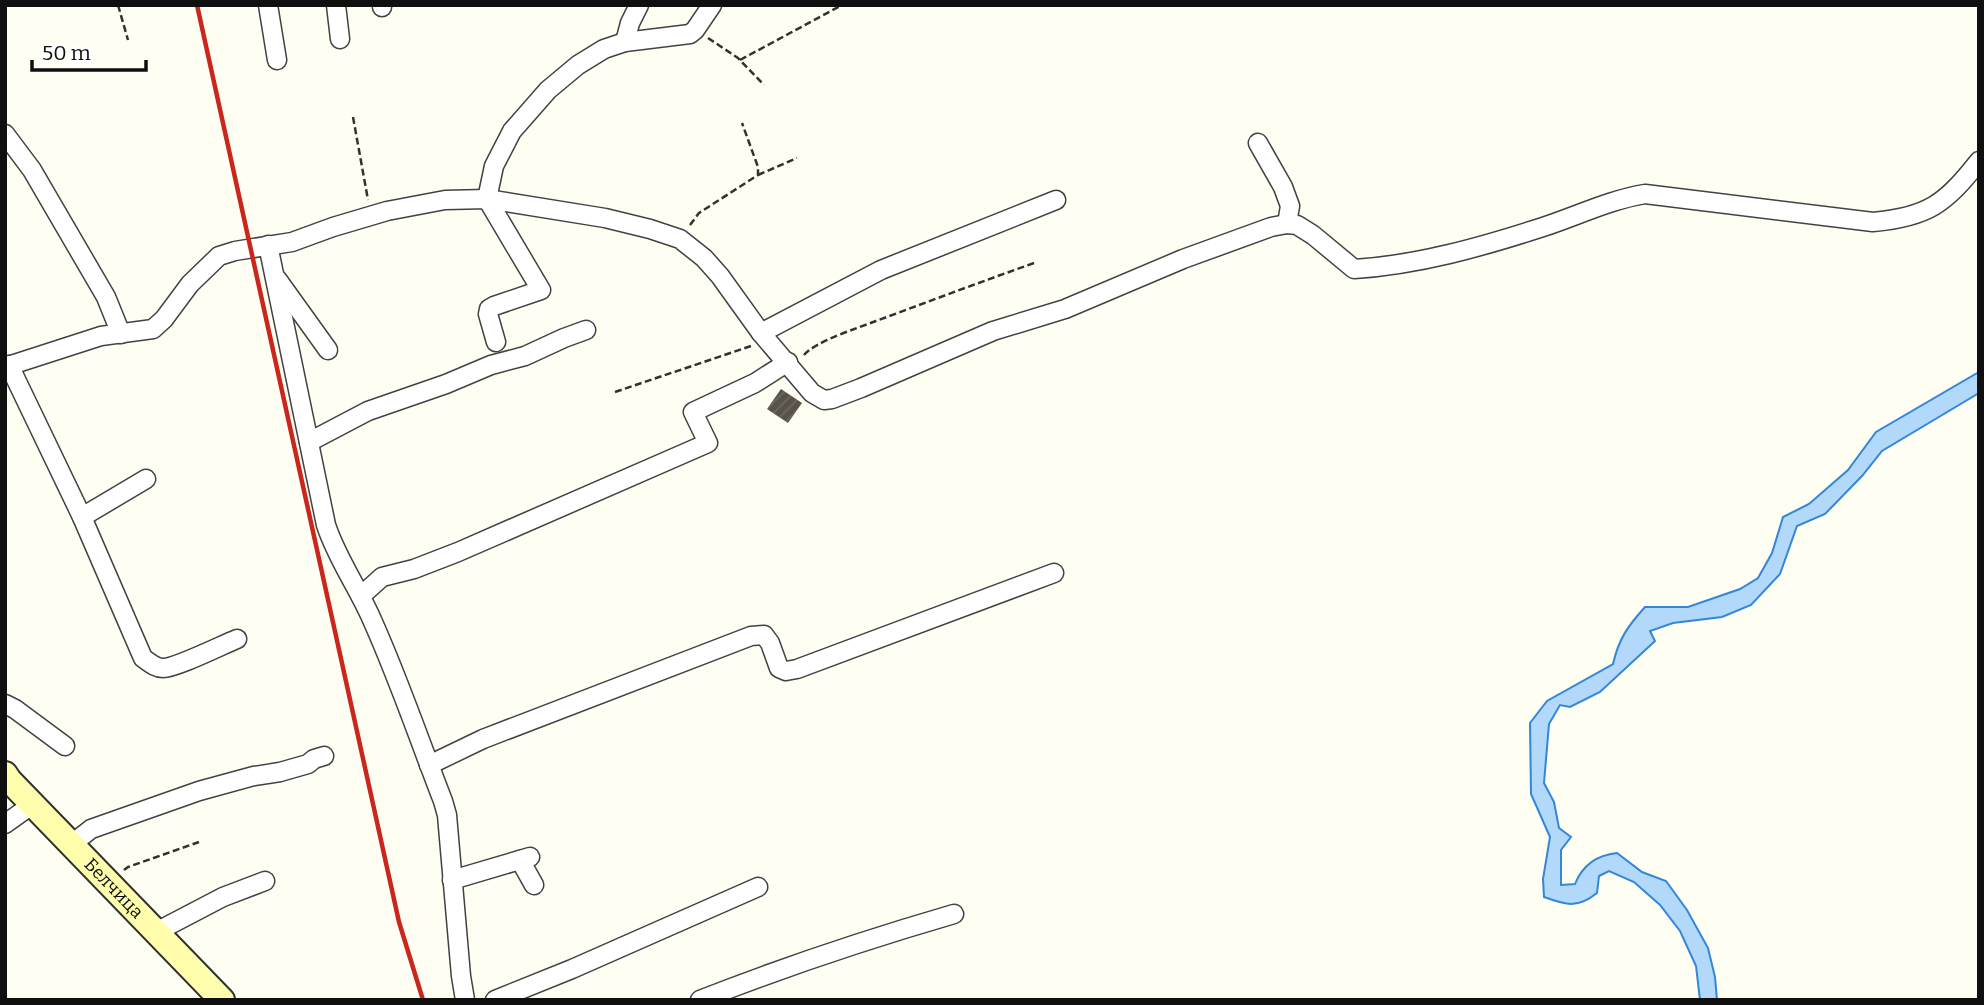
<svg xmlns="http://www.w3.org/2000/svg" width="1984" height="1005" font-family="Bitter,serif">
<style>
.water{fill:#b2d8fa;stroke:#3486d6;stroke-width:2}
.building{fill:url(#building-hatch)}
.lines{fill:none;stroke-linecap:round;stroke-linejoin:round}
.street-casing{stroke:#424242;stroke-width:21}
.secondary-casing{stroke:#313131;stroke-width:28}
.path{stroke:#313131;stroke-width:2.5;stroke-dasharray:7 3.5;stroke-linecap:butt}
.street{stroke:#fff;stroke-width:18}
.secondary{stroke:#fffead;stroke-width:24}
.rail{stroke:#ca261d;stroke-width:4.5}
.labels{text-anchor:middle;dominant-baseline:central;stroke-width:7;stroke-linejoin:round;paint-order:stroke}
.street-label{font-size:18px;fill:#0f0f0f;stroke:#fff}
</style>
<defs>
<pattern id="building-hatch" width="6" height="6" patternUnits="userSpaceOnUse" patternTransform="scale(1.75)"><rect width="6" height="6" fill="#59524b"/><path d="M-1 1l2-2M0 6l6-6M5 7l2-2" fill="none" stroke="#6c6661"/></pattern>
</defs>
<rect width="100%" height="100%" fill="#fffef2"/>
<path class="water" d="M 1979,372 L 1979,393 L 1882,451 L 1862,476 L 1825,514 L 1797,526 L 1780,574 L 1751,605 L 1722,617 L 1673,623 L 1650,631 L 1655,641 L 1600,692 L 1570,707 L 1560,705 L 1549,724 L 1544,783 L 1554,802 L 1559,828 L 1571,837 L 1561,850 L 1561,885 L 1575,884 C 1583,864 1597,855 1617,853 L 1642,872 L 1666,881 L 1687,910 L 1708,948 L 1715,977 L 1717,1000 L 1700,1000 L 1696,966 L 1680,931 L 1660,905 L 1634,882 L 1609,871 L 1599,876 L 1597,893 C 1577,909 1566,905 1544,897 L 1543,879 L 1550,837 L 1531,794 L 1530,723 L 1547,701 L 1613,664 C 1619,638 1628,626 1645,607 L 1688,607 L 1740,589 L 1758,578 L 1772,553 L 1783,517 L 1809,504 L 1848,470 L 1876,432 Z"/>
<polygon class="building" points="781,389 802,403 788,423 767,409"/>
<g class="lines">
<defs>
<g id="street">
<polyline points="268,5 277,60"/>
<polyline points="336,5 340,39"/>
<polyline points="382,5 382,7"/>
<polyline points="625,42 630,23 639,5"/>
<polyline points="5,134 32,170 106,297 121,334"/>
<polyline points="1258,143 1283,187 1290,206 1287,224"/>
<path d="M 268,245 L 326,525 C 337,559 359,589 373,622 C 399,680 420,742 443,801 L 447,815 L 461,976 L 465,1000"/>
<polyline points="277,279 328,350"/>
<polyline points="761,333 881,270 1056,200"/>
<polyline points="496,342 488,314 489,309 494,306 541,290 487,199 494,166 512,131 548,90 578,65 604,49 625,42 690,34 695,30 712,5"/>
<path d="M 9,365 L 82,517 L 143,658 C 149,662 155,668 163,668 C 176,668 222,645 237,639"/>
<path d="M 5,367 L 101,336 L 153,329 L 164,319 L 190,284 L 219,256 L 235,251 L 292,242 L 333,227 L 387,211 L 445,200 L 487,199 L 605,218 L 650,229 L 680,239 L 704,258 L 720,276 L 761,333 L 812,393 L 824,400 L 832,399 L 861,388 L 993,331 L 1065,309 L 1183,259 L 1271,227 L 1287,224 L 1297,225 L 1313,235 L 1354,269 C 1418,265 1481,247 1543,227 C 1577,216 1609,200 1645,194 L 1873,222 C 1928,217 1945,204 1979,161"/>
<polyline points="309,442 368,411 446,384 491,365 525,356 564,338 586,330"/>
<polyline points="82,517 146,479"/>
<polyline points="362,595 382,577 414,569 458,552 708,443 693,412 755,383 788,362"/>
<polyline points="5,704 15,709 65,746"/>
<polyline points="429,765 483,739 751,636 764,635 770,643 779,668 786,671 797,669 1054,573"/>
<polyline points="5,824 33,804"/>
<polyline points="72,844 91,829 199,791 254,776 280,772 308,764 314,759 324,756"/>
<polyline points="520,860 534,885"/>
<polyline points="452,880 530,857"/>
<polyline points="156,932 223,897 265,881"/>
<polyline points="495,1000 572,969 758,887"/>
<path d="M 700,1000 C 784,967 868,939 954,914"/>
</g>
<g id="secondary">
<path id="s1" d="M 5,774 L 9,780 L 222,1000"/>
</g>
</defs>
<use href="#street" class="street-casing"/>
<use href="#secondary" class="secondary-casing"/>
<g class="path">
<polyline points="118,5 128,40"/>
<polyline points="708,38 738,58 764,85"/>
<polyline points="740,60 842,5"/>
<polyline points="353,117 368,200"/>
<polyline points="758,175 797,158"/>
<polyline points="690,225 699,213 758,175 758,167 742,123"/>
<path d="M 804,355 C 816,341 858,328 876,321 C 930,301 983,281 1037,262"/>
<polyline points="615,392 751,346"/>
<polyline points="124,870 128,867 199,842"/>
</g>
<use href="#street" class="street"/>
<use href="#secondary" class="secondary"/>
<polyline class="rail" points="197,5 399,922 423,1000"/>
</g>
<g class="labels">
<g class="street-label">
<text stroke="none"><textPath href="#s1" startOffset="158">Белчица</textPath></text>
</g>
</g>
<rect width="1984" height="1005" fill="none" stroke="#0f0f0f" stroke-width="14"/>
<path d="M32 60v10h114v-10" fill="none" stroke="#0f0f0f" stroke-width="3.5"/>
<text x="42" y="60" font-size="21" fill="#0f0f0f" stroke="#ffffff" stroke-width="5" paint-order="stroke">50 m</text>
</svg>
